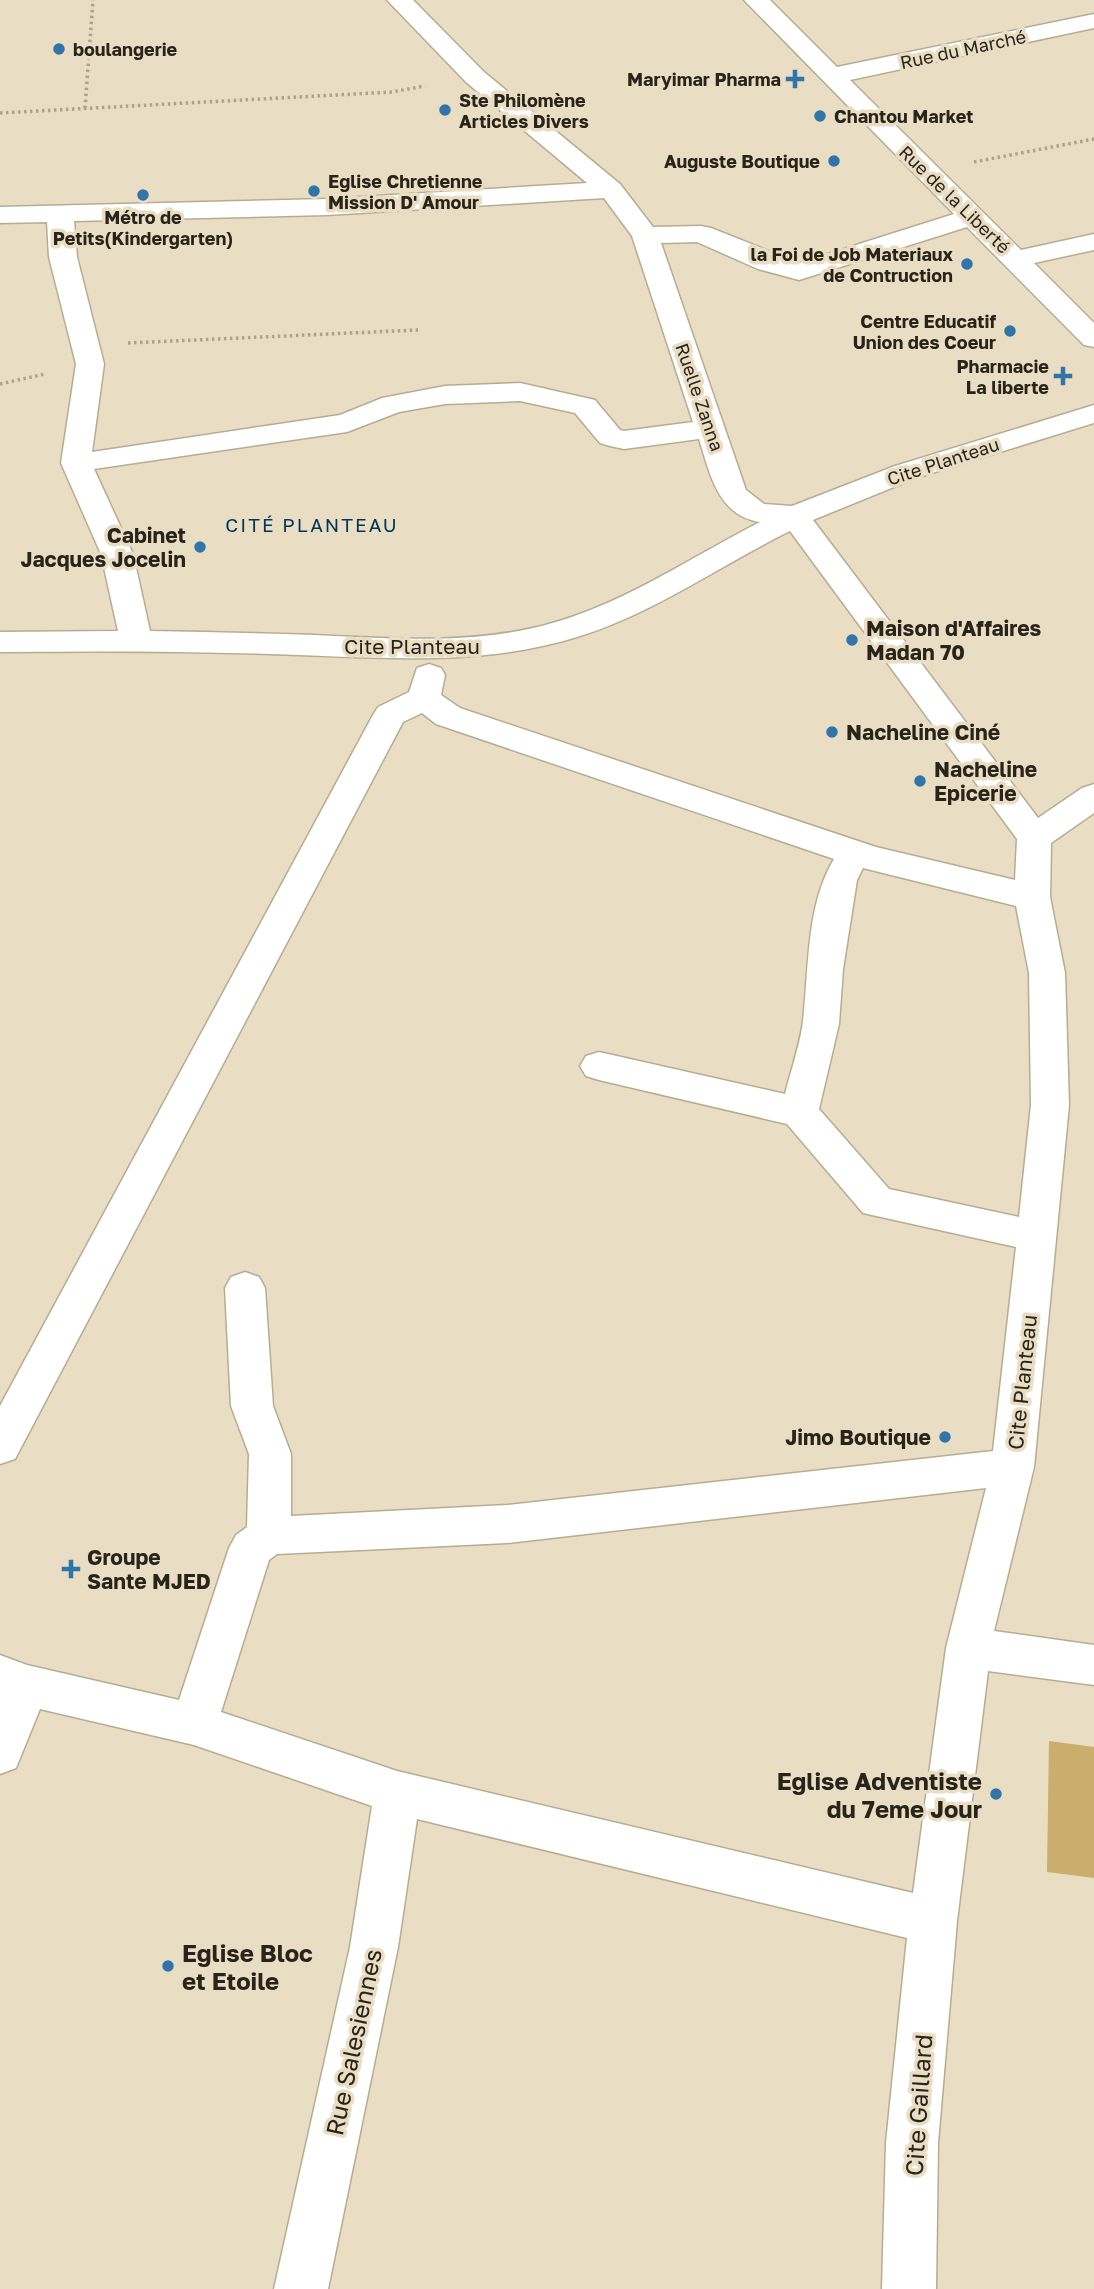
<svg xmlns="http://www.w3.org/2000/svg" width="1094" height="2289" font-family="'Golos Text',sans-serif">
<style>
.green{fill:#c9ae6e}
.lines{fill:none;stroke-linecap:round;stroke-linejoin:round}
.minor-casing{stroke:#b7ac92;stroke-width:3}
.path{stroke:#aca38e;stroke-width:3.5;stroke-dasharray:2.5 3.5;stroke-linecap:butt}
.minor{fill:#fff;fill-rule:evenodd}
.poi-dot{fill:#3174aa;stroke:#e9ddc3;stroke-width:2.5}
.labels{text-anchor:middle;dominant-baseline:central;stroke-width:7;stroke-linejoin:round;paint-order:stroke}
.far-poi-label{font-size:18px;font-weight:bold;fill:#28241a;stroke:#e9ddc3;text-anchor:end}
.far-street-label{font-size:18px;fill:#28241a;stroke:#e9ddc3}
.far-neighbourhood-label{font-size:19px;letter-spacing:2px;fill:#013457;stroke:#e9ddc3}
.poi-label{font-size:21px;font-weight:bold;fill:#28241a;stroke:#e9ddc3;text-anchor:start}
.street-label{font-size:21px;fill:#28241a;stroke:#e9ddc3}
.near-poi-label{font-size:24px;font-weight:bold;fill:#28241a;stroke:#e9ddc3;text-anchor:end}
.near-street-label{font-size:24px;fill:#28241a;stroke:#e9ddc3}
</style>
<rect width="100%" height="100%" fill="#e9ddc3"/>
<polygon class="green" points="1049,1741 1094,1747 1094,1878 1047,1872"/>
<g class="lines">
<defs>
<path id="minor" d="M 387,0 L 413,0 L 484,72 L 620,184 L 653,227 L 701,226 L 711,228 L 799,263 L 954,214 L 744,0 L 770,0 L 837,67 L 1094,14 L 1094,28 L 850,80 L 1021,250 L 1094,234 L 1094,250 L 1034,263 L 1094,323 L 1094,347 L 1084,345 L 967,227 L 799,280 L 758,269 L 697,242 L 661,243 L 746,490 L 764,504 L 792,506 L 895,466 L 1094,405 L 1094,423 L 916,478 L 813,520 L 1038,818 L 1082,788 L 1094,784 L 1094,813 L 1051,843 L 1050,897 L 1065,973 L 1069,1105 L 1034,1467 L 994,1631 L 1094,1645 L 1094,1685 L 988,1671 L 957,1921 L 938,2143 L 936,2289 L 882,2289 L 886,2143 L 907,1938 L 417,1819 L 398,1947 L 328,2289 L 274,2289 L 350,1947 L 372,1806 L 194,1745 L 40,1709 L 16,1768 L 0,1774 L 0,1655 L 27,1665 L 179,1700 L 229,1548 L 236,1535 L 247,1527 L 249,1454 L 231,1406 L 225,1288 L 231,1277 L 245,1272 L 259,1277 L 265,1288 L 273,1406 L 291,1454 L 291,1516 L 507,1505 L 993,1451 L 1016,1247 L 863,1213 L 787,1124 L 599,1080 L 586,1076 L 580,1066 L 586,1056 L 599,1052 L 785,1094 C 791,1070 800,1045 803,1021 C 809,968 806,905 834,859 L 436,724 L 422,713 L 403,722 L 15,1459 L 0,1464 L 0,1406 L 373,715 L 378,707 L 409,692 L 417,668 L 429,664 L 441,668 L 445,675 L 441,695 L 460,708 L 876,847 L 1015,880 L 1017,839 L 790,531 C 719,566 653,614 577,637 C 477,668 373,657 271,654 C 181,651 90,651 0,652 L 0,632 L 118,631 L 101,554 L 61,463 L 76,364 L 49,257 L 47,222 L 0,223 L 0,207 L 327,199 L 587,183 L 466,82 ZM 604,198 L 632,236 L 693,422 L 624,431 L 620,430 L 595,400 L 520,383 L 445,386 L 382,398 L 340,415 L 92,452 L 104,364 L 77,257 L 74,221 L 327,215 ZM 520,401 L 575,413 L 600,443 L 610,446 L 624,449 L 699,439 C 710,474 718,516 760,522 C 693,556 630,600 556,622 C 479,645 394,639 314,635 C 260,633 205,632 150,631 L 133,554 L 94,469 L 347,432 L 399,412 L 445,404 ZM 863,868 L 1016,906 L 1029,973 L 1031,1105 L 1019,1217 L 889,1189 L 819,1109 L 839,1024 L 843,969 L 857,880 ZM 986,1488 L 946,1648 L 913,1893 L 397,1771 L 221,1712 L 269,1560 L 277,1554 L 507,1543 Z"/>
</defs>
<use href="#minor" class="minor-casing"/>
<g class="path">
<polyline points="85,108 93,0"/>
<polyline points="0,113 392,92 425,86"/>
<polyline points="974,162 1094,139"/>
<polyline points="128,343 418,330"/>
<polyline points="0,384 45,374"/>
</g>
<use href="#minor" class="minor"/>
</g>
<g class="poi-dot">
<circle cx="59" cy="49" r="7"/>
<path d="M791.5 68.5h7v7h7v7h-7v7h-7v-7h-7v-7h7z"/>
<circle cx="445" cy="110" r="7"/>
<circle cx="820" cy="116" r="7"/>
<circle cx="834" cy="161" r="7"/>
<circle cx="314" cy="191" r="7"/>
<circle cx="143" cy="195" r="7"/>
<circle cx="967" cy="264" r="7"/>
<circle cx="1010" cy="331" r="7"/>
<path d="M1059.5 365.5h7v7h7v7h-7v7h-7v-7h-7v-7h7z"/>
<circle cx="200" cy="547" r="7"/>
<circle cx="852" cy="640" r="7"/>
<circle cx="832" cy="732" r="7"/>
<circle cx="920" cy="781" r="7"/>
<circle cx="945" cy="1437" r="7"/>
<path d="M67.5 1558.5h7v7h7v7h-7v7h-7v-7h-7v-7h7z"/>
<circle cx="996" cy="1794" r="7"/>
<circle cx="168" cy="1966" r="7"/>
</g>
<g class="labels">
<g class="far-poi-label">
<text x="73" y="49" text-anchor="start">boulangerie</text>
<text x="781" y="79">Maryimar Pharma</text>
<text x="459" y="100" text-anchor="start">Ste Philomène<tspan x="459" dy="21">Articles Divers</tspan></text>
<text x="834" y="116" text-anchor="start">Chantou Market</text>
<text x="820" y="161">Auguste Boutique</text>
<text x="328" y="181" text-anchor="start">Eglise Chretienne<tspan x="328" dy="21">Mission D' Amour</tspan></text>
<text x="143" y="217" text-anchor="middle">Métro de<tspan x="143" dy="21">Petits(Kindergarten)</tspan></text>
<text x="953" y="254">la Foi de Job Materiaux<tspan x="953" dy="21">de Contruction</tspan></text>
<text x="996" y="321">Centre Educatif<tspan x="996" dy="21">Union des Coeur</tspan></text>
<text x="1049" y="366">Pharmacie<tspan x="1049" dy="21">La liberte</tspan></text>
</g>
<g class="far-street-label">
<text transform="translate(963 49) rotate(-12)">Rue du Marché</text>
<text transform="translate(955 199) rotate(44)">Rue de la Liberté</text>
<text transform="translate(700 397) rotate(71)">Ruelle Zanna</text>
<text transform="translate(943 461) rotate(-18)">Cite Planteau</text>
</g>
<g class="far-neighbourhood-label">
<text x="312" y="524">CITÉ PLANTEAU</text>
</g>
<g class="poi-label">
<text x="186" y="535" text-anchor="end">Cabinet<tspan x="186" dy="24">Jacques Jocelin</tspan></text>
<text x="866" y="628">Maison d'Affaires<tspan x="866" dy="24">Madan 70</tspan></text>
<text x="846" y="732">Nacheline Ciné</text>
<text x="934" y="769">Nacheline<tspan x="934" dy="24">Epicerie</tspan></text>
<text x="931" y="1437" text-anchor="end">Jimo Boutique</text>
<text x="87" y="1557">Groupe<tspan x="87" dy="24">Sante MJED</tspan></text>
</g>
<g class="street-label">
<text x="412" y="646">Cite Planteau</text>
<text transform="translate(1022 1382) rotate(-84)">Cite Planteau</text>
</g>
<g class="near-poi-label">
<text x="982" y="1780">Eglise Adventiste<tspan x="982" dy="28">du 7eme Jour</tspan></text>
<text x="182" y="1952" text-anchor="start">Eglise Bloc<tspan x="182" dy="28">et Etoile</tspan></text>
</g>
<g class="near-street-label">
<text transform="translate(353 2042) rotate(-78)">Rue Salesiennes</text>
<text transform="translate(918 2105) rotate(-86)">Cite Gaillard</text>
</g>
</g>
</svg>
